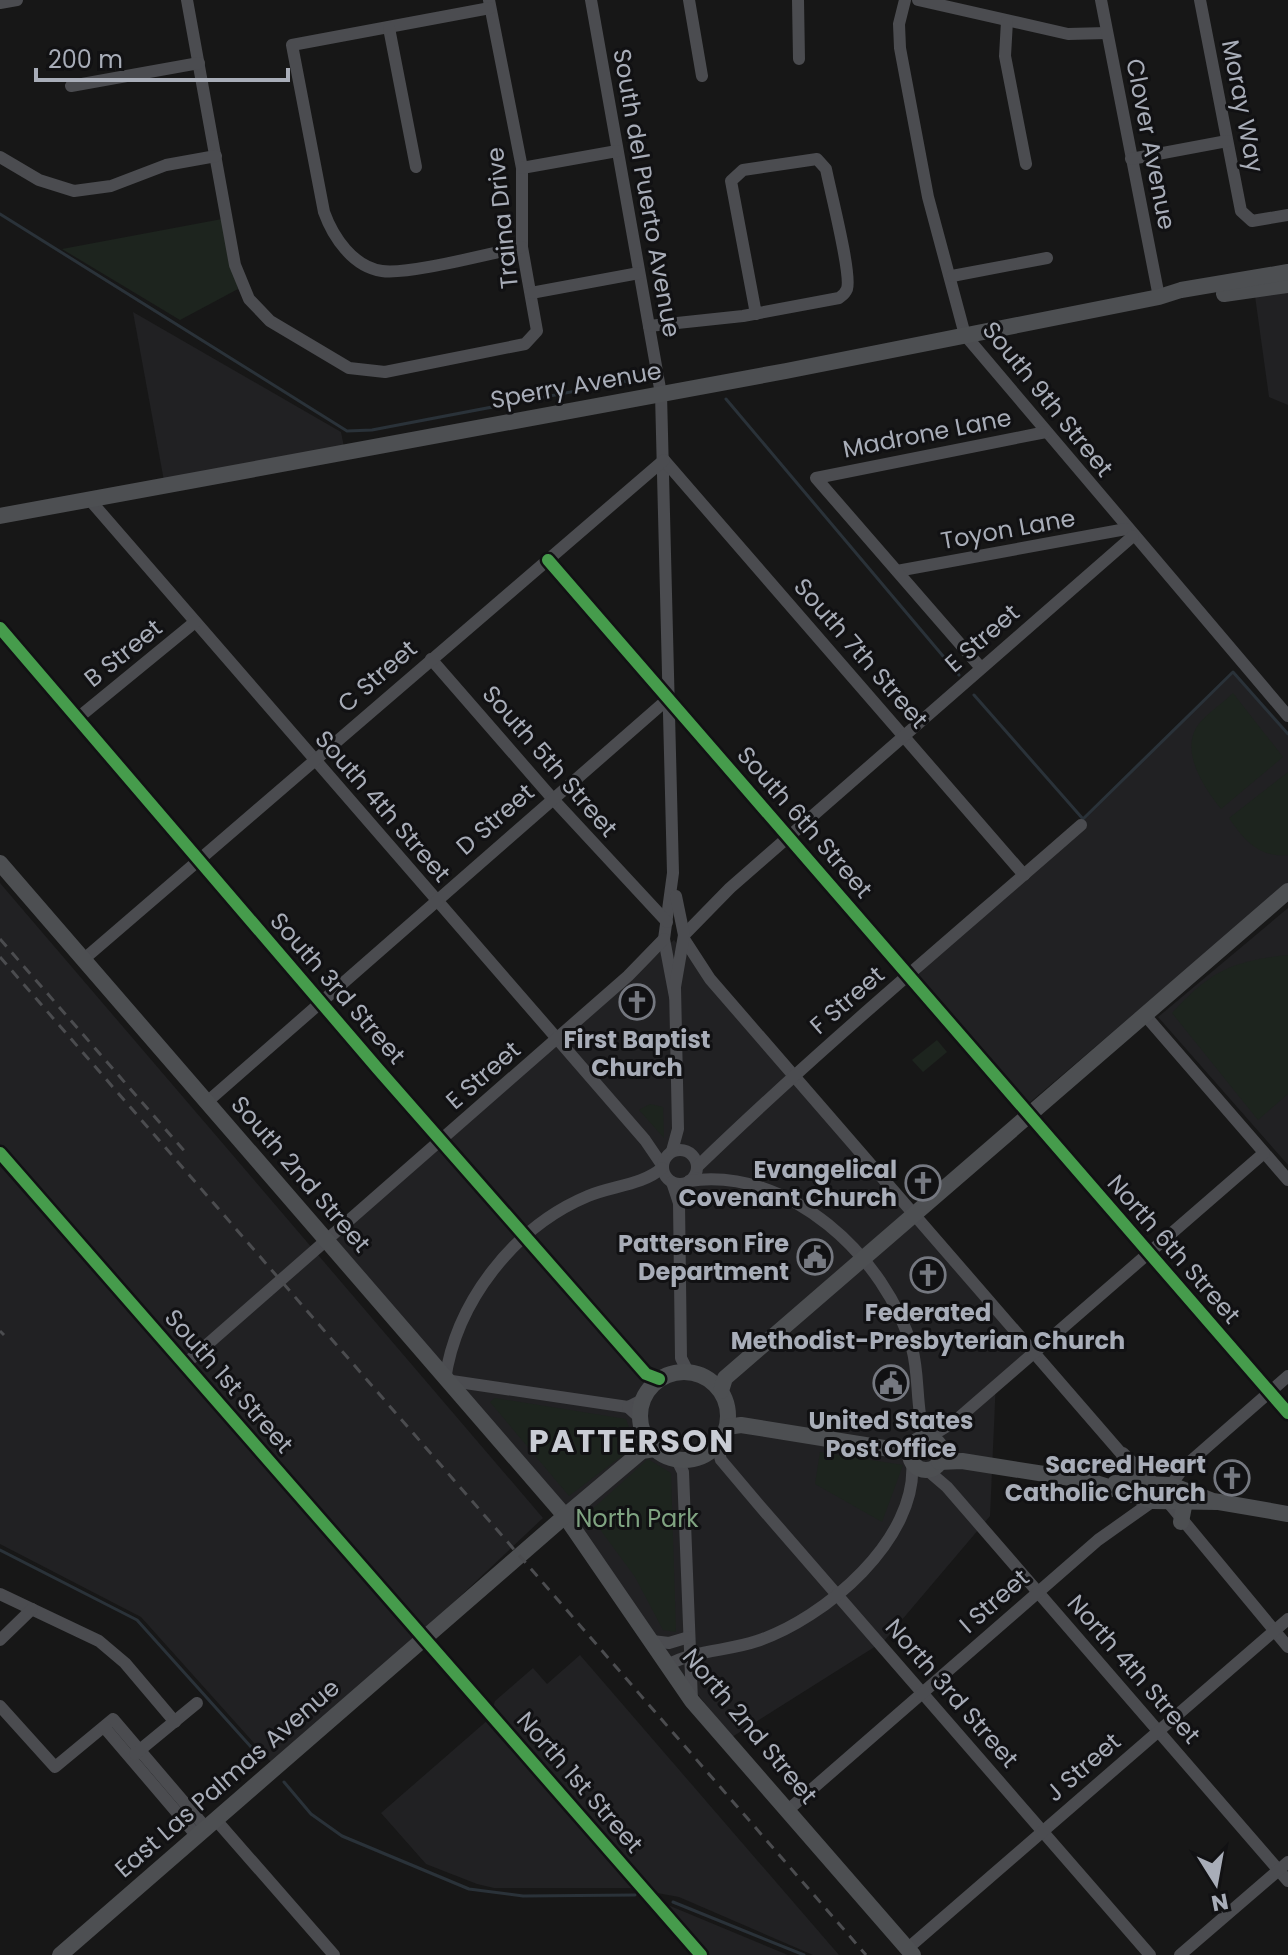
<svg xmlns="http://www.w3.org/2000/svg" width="1288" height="1955" font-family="Poppins,sans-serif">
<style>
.built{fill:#212123}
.green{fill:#1d241e}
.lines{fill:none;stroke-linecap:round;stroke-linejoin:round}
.stream{stroke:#2a3239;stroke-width:3}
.minor{stroke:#4b4c50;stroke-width:12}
.major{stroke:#4d4f52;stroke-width:16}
.rail{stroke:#4b4c4f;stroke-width:3;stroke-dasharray:10 8;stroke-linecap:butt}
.cycleway-casing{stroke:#111113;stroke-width:17}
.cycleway{stroke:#469c4c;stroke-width:12}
.labels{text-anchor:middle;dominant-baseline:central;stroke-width:6;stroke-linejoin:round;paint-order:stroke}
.street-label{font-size:24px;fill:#a8adb8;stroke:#111113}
.poi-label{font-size:24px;font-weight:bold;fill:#a8adb8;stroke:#111113}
.park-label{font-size:24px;fill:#7fa381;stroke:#111113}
.district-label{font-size:32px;font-weight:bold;letter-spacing:2px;fill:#c9ccd4;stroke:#111113}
</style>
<rect width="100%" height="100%" fill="#171717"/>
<g class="built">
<polygon points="1288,290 1288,405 1269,397 1255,296"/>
<polygon points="133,312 341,432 344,447 164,481"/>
<polygon points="1234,673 1288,736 1288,883 1028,1104 917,976"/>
<polygon points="0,883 543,1518 417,1637 374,1589 414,1638 271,1762 141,1617 0,1544"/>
<polygon points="1288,908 1288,1165 1158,1017"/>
<polygon points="674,940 1026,1353 996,1380 990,1516 884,1641 732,1737 332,1238"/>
<polygon points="580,1655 839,1955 813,1955 679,1897 630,1888 494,1888 477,1884 426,1864 381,1813 489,1719 495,1701 533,1668 547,1684"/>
<polygon points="663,1903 788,1955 709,1955"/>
</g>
<g class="green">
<polygon points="222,219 238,289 180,320 62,249"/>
<path d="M 1233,693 L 1283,757 L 1221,809 C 1206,790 1181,755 1196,728 C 1203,716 1222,704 1233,693 Z"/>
<path d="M 1288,772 L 1288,855 C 1259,858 1244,840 1229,818 Z"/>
<path d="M 1288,955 L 1288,1094 L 1258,1120 L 1172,1013 C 1210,971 1232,961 1288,955 Z"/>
<polygon points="937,1040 947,1052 923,1072 912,1060"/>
<polygon points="650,1104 663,1107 664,1138 639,1110"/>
<polygon points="495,1398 626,1419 635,1446 569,1496 490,1402"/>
<polygon points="820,1452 903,1465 882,1522 815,1484"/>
<polygon points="648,1459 671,1473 676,1632 663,1630 635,1577 588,1513"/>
</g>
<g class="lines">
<g class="stream">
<polyline points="0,214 347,431 372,430 644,378"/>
<polyline points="726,399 959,675"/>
<polyline points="974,695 1083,819 1233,672 1288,734"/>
<polyline points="0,1550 137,1620 261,1758"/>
<polyline points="284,1782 311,1814 342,1836 469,1889 523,1896 635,1895"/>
<polyline points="673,1902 804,1955"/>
</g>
<g class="minor">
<polyline points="187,0 235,265 249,299 270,321 349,368 385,372 525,344 537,331 522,247 522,168 489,0"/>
<polyline points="591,0 661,394 673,873 664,939 675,997"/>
<polyline points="689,0 702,76"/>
<polyline points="798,0 799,59"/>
<polyline points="905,0 899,24 900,48 928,197 965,335 1288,716"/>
<polyline points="918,0 1068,34 1107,33"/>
<polyline points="1101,0 1159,297"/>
<polyline points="1200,0 1241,211 1252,221 1288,215"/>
<polyline points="0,3 17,0"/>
<path d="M 490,8 L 292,45 L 324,212 C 333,237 353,267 382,271 C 409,275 491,253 522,247"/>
<polyline points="1007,21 1005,56 1026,164"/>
<polyline points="389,28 416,167"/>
<polyline points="71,86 199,63"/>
<polyline points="0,157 39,180 74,191 111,186 166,165 216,156"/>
<polyline points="1131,159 1227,141"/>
<polyline points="522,168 617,151"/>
<polyline points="952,276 1047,258"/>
<polyline points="531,293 639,273"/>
<path d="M 649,326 L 743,316 L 839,298 C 843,295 845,294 847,289 C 852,274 830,190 826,169 L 817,159 L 743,170 L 731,181 L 756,314"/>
<polyline points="664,460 1024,875"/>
<polyline points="89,499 645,1140 662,1165"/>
<polyline points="548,560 1288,1413"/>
<polyline points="897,571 1126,529"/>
<polyline points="0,628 378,1069 646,1374 659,1379"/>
<polyline points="431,659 552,798 667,922"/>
<polyline points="981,668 816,478 1046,432"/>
<polyline points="79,717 195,622"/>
<polyline points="684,935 730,888 1133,536"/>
<polyline points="684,939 710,979 1120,1452 1141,1483"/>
<polyline points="84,959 664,460"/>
<polyline points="1144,1014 1288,1180"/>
<polyline points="207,1102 669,698"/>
<circle cx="680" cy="1167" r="17"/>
<polyline points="672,1151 678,1129 675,987 684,935 676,896"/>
<polyline points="0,1153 701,1955"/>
<path d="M 697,1167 C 820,1048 952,938 1081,825"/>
<path d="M 689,1181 C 789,1166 886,1257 912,1348 C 920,1377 915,1410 926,1438"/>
<polyline points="672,1182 679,1203 681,1358 688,1372"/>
<polyline points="185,1364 628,976 664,939"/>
<path d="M 642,1400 L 628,1407 L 445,1380 C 456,1302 514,1227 588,1196 C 611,1186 643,1185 662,1168"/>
<polyline points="628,1407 639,1417"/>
<polyline points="928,1438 954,1422 1264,1153"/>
<polyline points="717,1446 721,1460 759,1505 1150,1955"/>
<polyline points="1123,1453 1153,1482"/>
<polyline points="677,1460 683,1472 692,1701"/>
<polyline points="926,1469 947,1487 1288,1881"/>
<polyline points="1171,1485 1184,1467 1288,1376"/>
<polyline points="1167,1501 1288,1647"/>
<polyline points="0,1594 99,1641 125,1663 175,1722"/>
<polyline points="0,1640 32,1609"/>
<polyline points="652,1641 669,1643 689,1637"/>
<path d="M 668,1665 C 694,1650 728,1651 757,1641 C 824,1619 919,1539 912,1461"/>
<polyline points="0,1706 55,1767 113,1719 206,1828"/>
<polyline points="104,1727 197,1836"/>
<polyline points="135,1754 197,1703"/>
<polyline points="788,1810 1098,1540 1153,1501"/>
<polyline points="216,1820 334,1955"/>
<polyline points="907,1949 1288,1619"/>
<polyline points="1180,1955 1288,1862"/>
</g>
<g class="major">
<polyline points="1224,294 1288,285"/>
<polyline points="0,516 786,371 1159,297 1181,290 1288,272"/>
<polyline points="0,863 565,1516 692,1701 913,1955"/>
<circle cx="684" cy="1416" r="44"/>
<polyline points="721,1391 725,1378 1288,891"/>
<polyline points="727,1427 741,1425 890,1449 912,1447"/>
<circle cx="926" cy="1454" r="16"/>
<polyline points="939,1462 962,1461 1089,1481 1153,1501 1218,1502"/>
<polyline points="1115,1483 1171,1485 1213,1501 1288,1514"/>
<polyline points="1181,1522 1185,1501"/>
<polyline points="60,1955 565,1516 642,1451 654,1449"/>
</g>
<g class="rail">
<polyline points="0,939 187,1154"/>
<polyline points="0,957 866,1955"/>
<polyline points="0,1331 4,1335"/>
</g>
<defs>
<g id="cycleway">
<polyline points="548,560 1288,1413"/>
<polyline points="0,628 378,1069 646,1374 659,1379"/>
<polyline points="0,1153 701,1955"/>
</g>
</defs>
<use href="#cycleway" class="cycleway-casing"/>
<use href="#cycleway" class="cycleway"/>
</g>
<defs>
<symbol id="church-ring" viewBox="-11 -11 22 22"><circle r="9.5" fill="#111113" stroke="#757880" stroke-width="1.5"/><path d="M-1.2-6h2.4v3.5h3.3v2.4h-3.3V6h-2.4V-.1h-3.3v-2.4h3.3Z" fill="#757880"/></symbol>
<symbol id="civic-ring" viewBox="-11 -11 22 22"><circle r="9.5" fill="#111113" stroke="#757880" stroke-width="1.5"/><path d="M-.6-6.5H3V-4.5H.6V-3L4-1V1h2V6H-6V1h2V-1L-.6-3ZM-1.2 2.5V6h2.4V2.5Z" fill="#757880"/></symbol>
</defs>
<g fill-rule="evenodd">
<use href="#church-ring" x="617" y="982" width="40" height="40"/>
<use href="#church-ring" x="903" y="1163" width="40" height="40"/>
<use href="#civic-ring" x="795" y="1237" width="40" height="40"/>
<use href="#church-ring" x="908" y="1255" width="40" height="40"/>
<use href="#civic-ring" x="871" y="1363" width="40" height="40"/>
<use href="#church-ring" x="1212" y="1458" width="40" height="40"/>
</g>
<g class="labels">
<g class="street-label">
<text transform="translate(1243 106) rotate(79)">Moray Way</text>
<text transform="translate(1151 144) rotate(79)">Clover Avenue</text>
<text transform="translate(647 193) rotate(80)">South del Puerto Avenue</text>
<text transform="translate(502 218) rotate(-96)">Traina Drive</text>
<text transform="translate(576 385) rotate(-10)">Sperry Avenue</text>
<text transform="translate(1048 399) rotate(51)">South 9th Street</text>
<text transform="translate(927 433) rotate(-11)">Madrone Lane</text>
<text transform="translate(1008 529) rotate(-10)">Toyon Lane</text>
<text transform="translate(982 638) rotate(-41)">E Street</text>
<text transform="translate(123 653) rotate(-39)">B Street</text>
<text transform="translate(861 653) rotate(49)">South 7th Street</text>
<text transform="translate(377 676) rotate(-41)">C Street</text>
<text transform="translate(550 761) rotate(49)">South 5th Street</text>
<text transform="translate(383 806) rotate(49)">South 4th Street</text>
<text transform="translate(495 819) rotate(-41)">D Street</text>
<text transform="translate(805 822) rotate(49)">South 6th Street</text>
<text transform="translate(338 988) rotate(49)">South 3rd Street</text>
<text transform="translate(847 1000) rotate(-41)">F Street</text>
<text transform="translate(483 1075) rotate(-41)">E Street</text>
<text transform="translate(301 1174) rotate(49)">South 2nd Street</text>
<text transform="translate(1174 1249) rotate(49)">North 6th Street</text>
<text transform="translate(229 1381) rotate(49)">South 1st Street</text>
<text transform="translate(994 1601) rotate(-41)">I Street</text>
<text transform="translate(1134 1669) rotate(49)">North 4th Street</text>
<text transform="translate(952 1693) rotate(49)">North 3rd Street</text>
<text transform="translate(750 1726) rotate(50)">North 2nd Street</text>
<text transform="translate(1083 1767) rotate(-41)">J Street</text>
<text transform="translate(227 1778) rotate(-41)">East Las Palmas Avenue</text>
<text transform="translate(580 1782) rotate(49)">North 1st Street</text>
</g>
<g class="poi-label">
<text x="637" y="1039">First Baptist<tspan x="637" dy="28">Church</tspan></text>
<text x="897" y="1169" text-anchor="end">Evangelical<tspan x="897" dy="28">Covenant Church</tspan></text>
<text x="789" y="1243" text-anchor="end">Patterson Fire<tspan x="789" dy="28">Department</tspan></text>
<text x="928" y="1312">Federated<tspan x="928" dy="28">Methodist-Presbyterian Church</tspan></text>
<text x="891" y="1420">United States<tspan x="891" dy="28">Post Office</tspan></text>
<text x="1206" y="1464" text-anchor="end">Sacred Heart<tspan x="1206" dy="28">Catholic Church</tspan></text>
</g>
<g class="park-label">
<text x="637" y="1518">North Park</text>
</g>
<g class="district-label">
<text x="632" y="1440">PATTERSON</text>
</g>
</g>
<g transform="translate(1216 1883) rotate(169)" stroke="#111113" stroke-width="6" paint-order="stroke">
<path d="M0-6L14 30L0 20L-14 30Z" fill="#a8adb8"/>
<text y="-12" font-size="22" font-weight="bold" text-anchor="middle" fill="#a8adb8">N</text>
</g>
<path d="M36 68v12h252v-12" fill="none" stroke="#a8adb8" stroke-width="4"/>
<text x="48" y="68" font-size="24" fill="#a8adb8" stroke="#111113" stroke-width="6" paint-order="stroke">200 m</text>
</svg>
